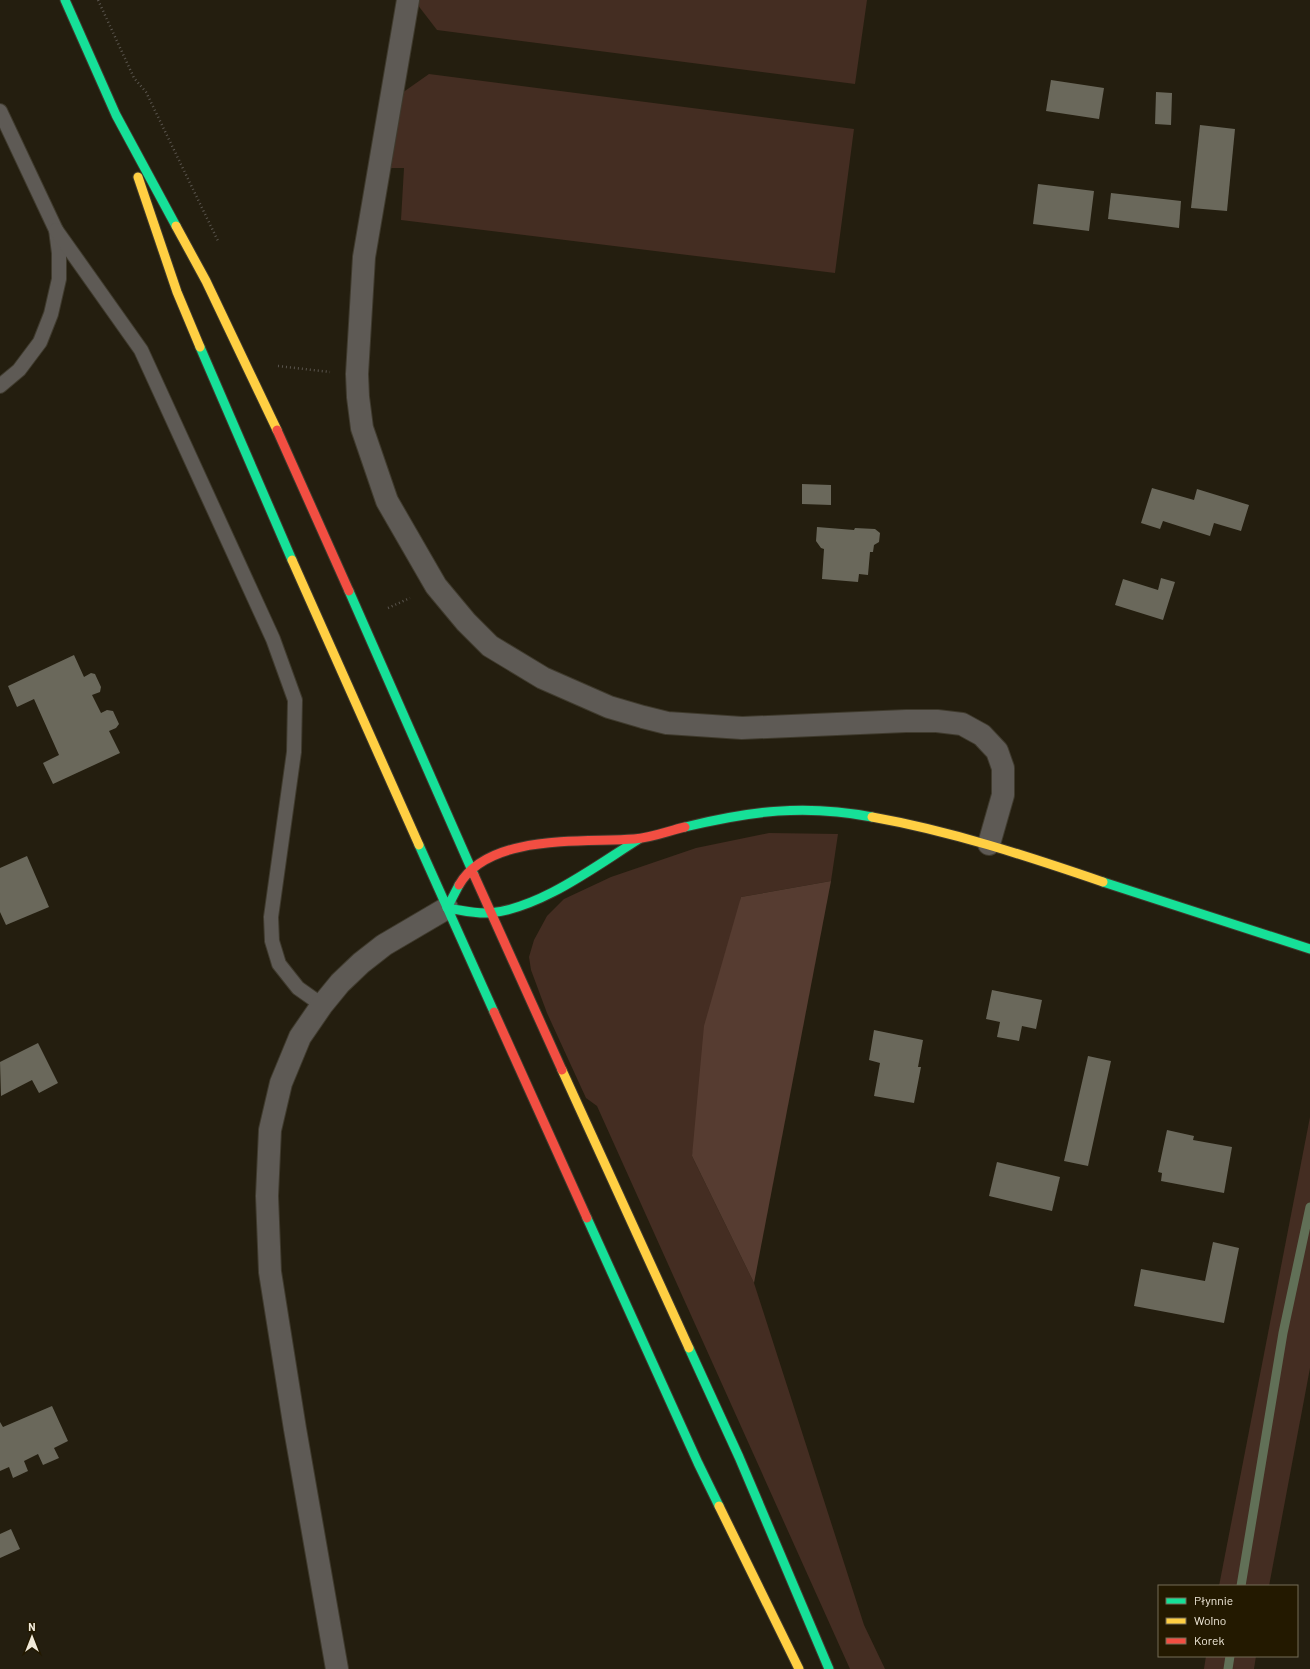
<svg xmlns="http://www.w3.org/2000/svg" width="1310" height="1669" font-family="Barlow,sans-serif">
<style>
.green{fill:#442d22}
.forest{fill:#563c31}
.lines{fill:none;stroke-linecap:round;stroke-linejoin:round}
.stream{stroke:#617057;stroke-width:9}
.building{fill:#6a685b}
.lane-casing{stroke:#3f3a2d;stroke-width:16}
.street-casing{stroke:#3f3a2d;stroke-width:24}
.fast-casing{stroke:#3f3a2d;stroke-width:11}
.slow-casing{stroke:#3f3a2d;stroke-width:11}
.jam-casing{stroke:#3f3a2d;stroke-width:11}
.path{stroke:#5a554e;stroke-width:2.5;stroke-dasharray:1 3;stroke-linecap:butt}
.lane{stroke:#5e5a55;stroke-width:14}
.street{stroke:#5e5a55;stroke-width:22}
.fast{stroke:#16e098;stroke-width:9}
.slow{stroke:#ffcf43;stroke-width:9}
.jam{stroke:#f24e42;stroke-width:9}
</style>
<rect width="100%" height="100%" fill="#241e0f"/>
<g class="green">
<polygon points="418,0 867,0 855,84 437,30 417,4"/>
<polygon points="429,74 854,129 835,273 401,220 404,168 389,168 402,93"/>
<polygon points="769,833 838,834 831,881 741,897 692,1156 754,1283 864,1625 885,1669 850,1669 597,1106 586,1098 547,1013 531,970 529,957 534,940 547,916 564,899 611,877 696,848"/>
<polygon points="1310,1117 1310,1368 1269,1586 1219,1586"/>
<polygon points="1206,1656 1256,1656 1254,1669 1204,1669"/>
</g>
<polygon class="forest" points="831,881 754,1283 692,1156 704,1026 741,897"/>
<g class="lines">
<g class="stream">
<polyline points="1241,1586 1283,1333 1310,1207"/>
<polyline points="1228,1669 1230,1656"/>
</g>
</g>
<g class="building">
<polygon points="1051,80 1104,88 1099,119 1046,111"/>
<polygon points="1156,92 1172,93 1171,125 1155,124"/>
<polygon points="1200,125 1235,129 1227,211 1191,208"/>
<polygon points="1038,184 1094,191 1089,231 1033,224"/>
<polygon points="1111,193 1181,201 1179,228 1108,219"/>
<polygon points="802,484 831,485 831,505 802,504"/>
<polygon points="1152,488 1194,500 1197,489 1249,505 1241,531 1214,523 1210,536 1163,521 1160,529 1141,523"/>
<polygon points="817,527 854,530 855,528 875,529 880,533 879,542 874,545 873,552 870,552 868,575 859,574 858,582 822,579 824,549 821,548 816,541"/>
<polygon points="1161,578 1175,582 1163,620 1115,605 1123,579 1158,590"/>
<polygon points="74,655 84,677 91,673 95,674 101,687 100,692 92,695 101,713 107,710 113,711 119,724 116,728 109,731 120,753 53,784 43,763 59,755 34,699 17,707 8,686"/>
<polygon points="27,856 49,907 6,925 0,912 0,868"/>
<polygon points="992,990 1042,1000 1036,1029 1022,1026 1019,1041 997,1037 1000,1022 986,1019"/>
<polygon points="874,1030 923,1040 918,1067 921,1067 914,1103 874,1096 880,1063 869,1060"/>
<polygon points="38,1043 58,1083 39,1093 32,1080 1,1096 0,1062"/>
<polygon points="1088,1056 1111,1061 1088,1166 1064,1161"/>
<polygon points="1167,1130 1194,1136 1193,1140 1232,1147 1224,1193 1161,1181 1162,1173 1158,1172"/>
<polygon points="997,1162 1060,1177 1052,1211 989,1196"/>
<polygon points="1213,1242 1239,1248 1224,1323 1134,1306 1141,1269 1205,1281"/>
<polygon points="52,1406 68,1441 54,1448 59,1458 43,1465 38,1454 24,1461 28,1471 13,1478 9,1467 0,1471 0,1422 3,1427"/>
<polygon points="11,1529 20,1549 0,1558 0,1534"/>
</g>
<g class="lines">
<defs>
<g id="lane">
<polyline points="0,111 56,230 59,253 59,279 51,314 40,342 19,370 0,386"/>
<polyline points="56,230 141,350 273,639 295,700 294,752 271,917 272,941 279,964 298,988 322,1005"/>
</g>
<g id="street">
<polyline points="408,0 364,257 357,374 358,397 362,428 387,501 436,586 466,622 490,646 543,678 609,707 643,717 667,723 742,728 906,721 937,721 962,724 982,735 997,751 1003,768 1003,795 989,844"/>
<polyline points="337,1669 295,1429 270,1272 267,1196 270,1130 281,1083 300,1037 322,1005 340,983 361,963 384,945 447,908"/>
</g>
<g id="fast">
<polyline points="65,0 116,115 176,226"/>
<polyline points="200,347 292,560"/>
<polyline points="349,591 474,875"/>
<path d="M 685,827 C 750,811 805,804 872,817"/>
<polyline points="419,845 494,1012"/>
<polyline points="1103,882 1310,949"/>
<path d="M 459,885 L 447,908 C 461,910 475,914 489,913 C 540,909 597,865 639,839"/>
<polyline points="587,1218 698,1463 719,1506"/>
<polyline points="689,1348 739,1457 829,1669"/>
</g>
<g id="slow">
<polyline points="138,177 177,292 200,347"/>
<polyline points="176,226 206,281 277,430"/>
<polyline points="292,560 419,845"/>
<path d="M 872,817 C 951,831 1027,856 1103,882"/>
<polyline points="562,1070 689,1348"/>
<polyline points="719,1506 799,1669"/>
</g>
<g id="jam">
<polyline points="277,430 349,591"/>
<polyline points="474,875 562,1070"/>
<path d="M 459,885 C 489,833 583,843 634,839 C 651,838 668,831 685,827"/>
<polyline points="494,1012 587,1218"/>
</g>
</defs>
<use href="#lane" class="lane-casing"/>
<use href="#street" class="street-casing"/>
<use href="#fast" class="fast-casing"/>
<use href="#slow" class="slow-casing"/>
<use href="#jam" class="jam-casing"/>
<g class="path">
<polyline points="98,0 134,78 146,92 218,241"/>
<polyline points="278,366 330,372"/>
<polyline points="388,608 410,598"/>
</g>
<use href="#lane" class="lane"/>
<use href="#street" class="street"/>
<use href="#fast" class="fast"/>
<use href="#slow" class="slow"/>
<use href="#jam" class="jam"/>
</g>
<rect x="1158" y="1585" width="140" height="72" fill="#231900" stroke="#756d57"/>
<rect x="1166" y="1598" width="20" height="6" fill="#16e098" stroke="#756d57"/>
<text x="1194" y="1605" font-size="12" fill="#f1eada">Płynnie</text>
<rect x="1166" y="1618" width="20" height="6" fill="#ffcf43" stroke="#756d57"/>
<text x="1194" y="1625" font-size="12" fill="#f1eada">Wolno</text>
<rect x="1166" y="1638" width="20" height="6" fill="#f24e42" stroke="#756d57"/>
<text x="1194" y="1645" font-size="12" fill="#f1eada">Korek</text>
<g transform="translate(32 1637)" stroke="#231900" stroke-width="3" paint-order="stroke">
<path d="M0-3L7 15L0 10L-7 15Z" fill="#f1eada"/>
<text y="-6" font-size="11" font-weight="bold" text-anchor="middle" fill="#f1eada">N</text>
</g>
</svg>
